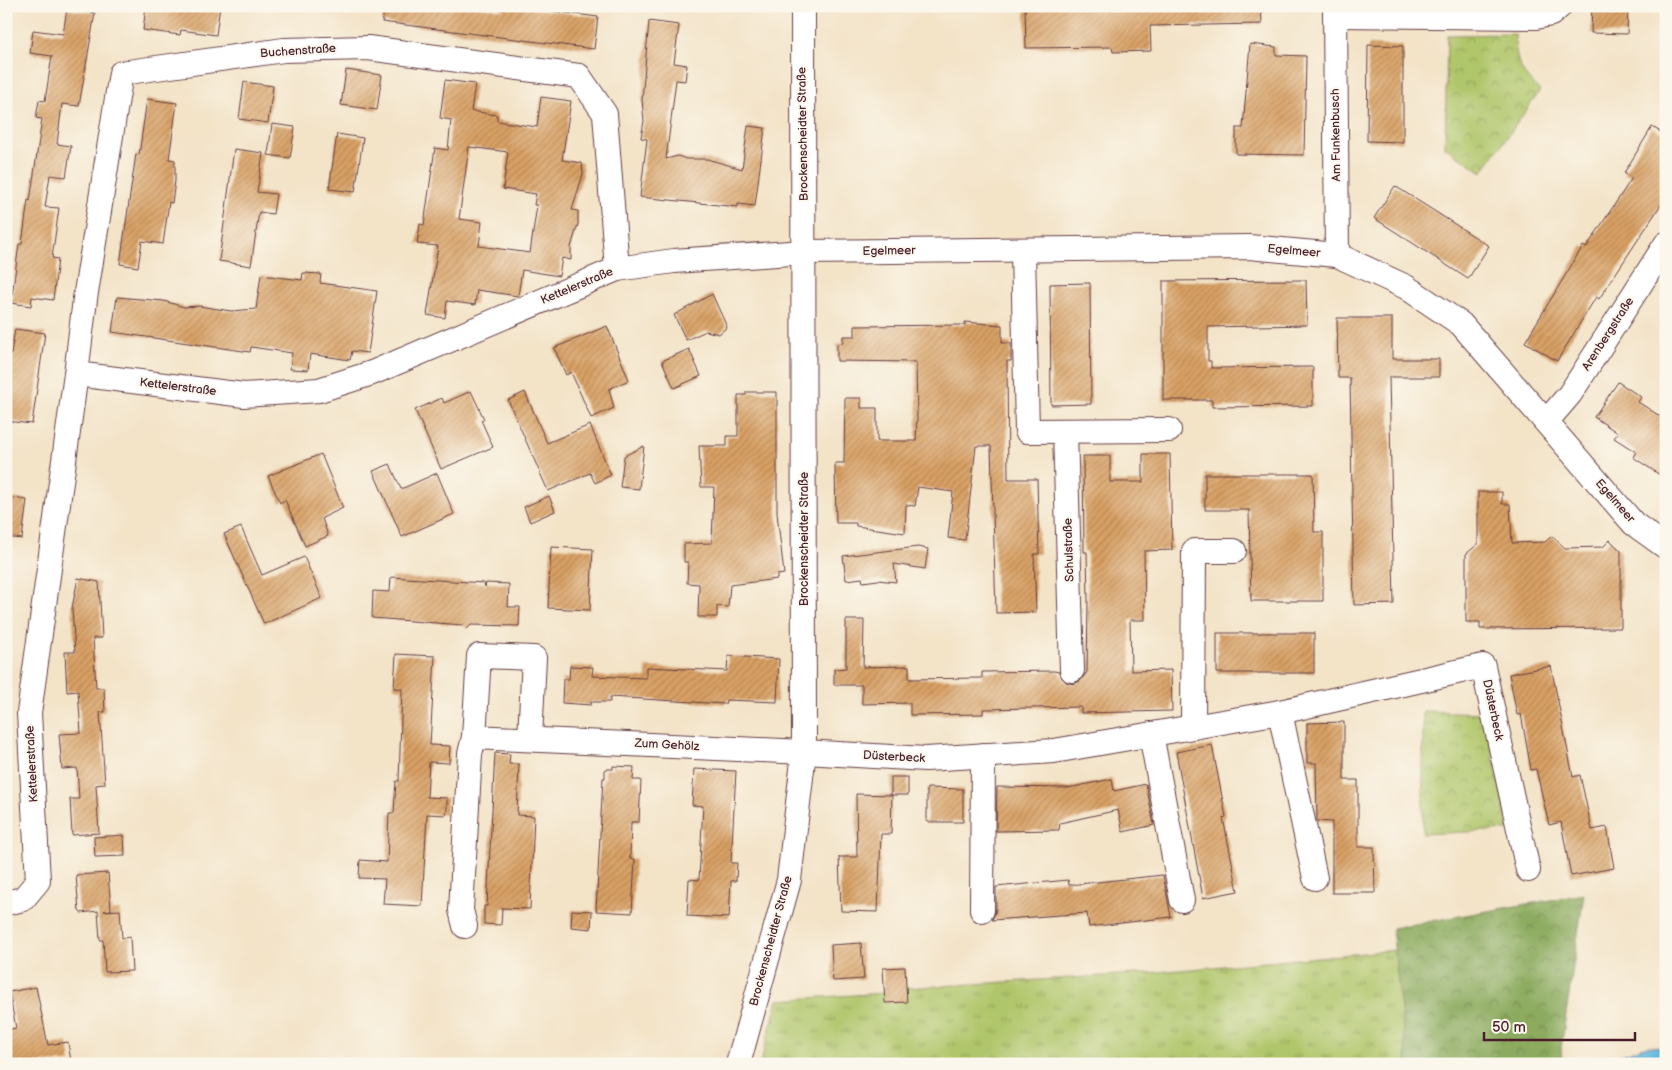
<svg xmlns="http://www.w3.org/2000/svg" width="1672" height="1070" font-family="'Balsamiq Sans',sans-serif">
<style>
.grass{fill:url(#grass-tufts);stroke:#7d724b}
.forest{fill:url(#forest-crowns);stroke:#6b6545}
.park{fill:url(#park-crowns);stroke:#7d724b}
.water{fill:url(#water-waves);stroke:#566c85}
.building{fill:url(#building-hatch);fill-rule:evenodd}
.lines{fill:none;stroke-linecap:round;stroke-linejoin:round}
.minor-casing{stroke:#633c42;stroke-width:26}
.minor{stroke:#fff;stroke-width:24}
.labels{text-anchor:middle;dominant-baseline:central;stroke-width:4;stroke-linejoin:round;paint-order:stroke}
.street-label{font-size:12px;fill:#4a1f2b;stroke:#fbf7ec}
</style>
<defs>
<pattern id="grass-tufts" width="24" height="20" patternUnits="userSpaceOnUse" patternTransform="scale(1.25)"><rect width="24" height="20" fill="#b0c66b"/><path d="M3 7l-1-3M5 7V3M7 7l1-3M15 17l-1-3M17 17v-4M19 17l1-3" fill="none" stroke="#91a058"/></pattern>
<pattern id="forest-crowns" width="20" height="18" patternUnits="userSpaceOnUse" patternTransform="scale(1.25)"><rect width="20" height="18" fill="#8cab5f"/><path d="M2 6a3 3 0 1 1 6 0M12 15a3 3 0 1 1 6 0" fill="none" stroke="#748b4f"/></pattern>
<pattern id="park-crowns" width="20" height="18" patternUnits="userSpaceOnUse" patternTransform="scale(1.25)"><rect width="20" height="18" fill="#b0c66b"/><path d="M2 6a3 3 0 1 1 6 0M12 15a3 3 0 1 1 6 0" fill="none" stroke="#91a058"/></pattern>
<pattern id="water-waves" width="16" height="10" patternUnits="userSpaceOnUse" patternTransform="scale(1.25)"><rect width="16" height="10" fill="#62b9df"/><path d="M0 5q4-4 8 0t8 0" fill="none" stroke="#5396b5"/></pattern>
<pattern id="building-hatch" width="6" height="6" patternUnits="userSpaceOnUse" patternTransform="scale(1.25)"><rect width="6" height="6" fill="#d9a165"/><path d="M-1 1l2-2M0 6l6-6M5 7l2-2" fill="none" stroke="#b28353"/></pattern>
</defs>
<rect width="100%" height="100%" fill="#fbf7ec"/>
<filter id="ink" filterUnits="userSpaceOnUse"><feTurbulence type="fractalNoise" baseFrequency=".02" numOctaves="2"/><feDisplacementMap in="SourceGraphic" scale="10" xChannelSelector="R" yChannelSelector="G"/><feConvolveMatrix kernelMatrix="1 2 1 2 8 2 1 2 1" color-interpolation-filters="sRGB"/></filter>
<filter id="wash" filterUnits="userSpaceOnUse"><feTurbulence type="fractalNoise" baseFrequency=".0096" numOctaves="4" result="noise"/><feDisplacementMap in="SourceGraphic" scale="20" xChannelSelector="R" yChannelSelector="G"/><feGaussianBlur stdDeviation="1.12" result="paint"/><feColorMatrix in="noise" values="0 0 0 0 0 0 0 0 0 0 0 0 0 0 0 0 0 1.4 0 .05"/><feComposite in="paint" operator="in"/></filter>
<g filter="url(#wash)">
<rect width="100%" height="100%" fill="#f3e3c7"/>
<polygon class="grass" points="1395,950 1407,1064 760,1064 778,1000 884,993 906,988 1137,974"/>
<polygon class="forest" points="1584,894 1561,1048 1562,1064 1407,1064 1392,928"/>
<g class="park">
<path d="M 1515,34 C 1516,64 1519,70 1540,91 L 1482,172 L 1445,147 L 1447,35 Z"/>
<polygon points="1423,711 1484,713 1509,830 1423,834"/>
</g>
<polygon class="water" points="1647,1046 1658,1047 1666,1051 1666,1064 1596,1064"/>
<g id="blocks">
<g class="building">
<polygon points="146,6 220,6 216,35 181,30 180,35 143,30"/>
<polygon points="385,6 475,6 504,10 504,6 512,6 598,17 594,49 382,22"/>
<polygon points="1025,6 1261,6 1262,24 1150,26 1151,51 1113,52 1112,47 1026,48"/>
<polygon points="1592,6 1628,6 1627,34 1591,33"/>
<polygon points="67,9 95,13 79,106 62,104 57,144 71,146 66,177 50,175 45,207 59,208 52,258 58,259 53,300 32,297 31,306 11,303 19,244 22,244 28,200 30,201 42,119 36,118 39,100 45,101 52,56 30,53 33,30 63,34"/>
<polygon points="649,21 679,25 674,63 687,65 685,81 676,80 666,159 678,156 686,159 707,159 742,169 748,126 765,128 755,206 738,204 738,207 640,197 647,139 641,138 644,121 642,100"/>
<polygon points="1250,44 1276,47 1276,55 1306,56 1304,155 1236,154 1236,128 1243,128"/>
<polygon points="1368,45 1403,46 1403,142 1367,141"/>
<polygon points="346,70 382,75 377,110 341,105"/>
<path d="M 445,80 L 475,84 L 471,111 L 497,115 L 497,121 L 537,127 L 541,97 L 571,101 L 562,160 L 582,163 L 583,174 L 572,210 L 578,211 L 578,224 L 571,247 L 571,260 L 562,258 L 559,276 L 522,270 L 518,296 L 477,290 L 475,305 L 447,301 L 445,318 L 427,315 L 438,246 L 417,244 L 420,224 L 424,225 L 435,148 L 448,150 L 451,120 L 440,118 ZM 469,147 L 508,152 L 503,189 L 536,194 L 534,205 L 537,205 L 530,253 L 479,246 L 482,222 L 459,219 Z"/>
<polygon points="244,82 273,86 268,123 239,119"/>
<polygon points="147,99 177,103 169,159 175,160 175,181 172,203 169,202 163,244 142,241 138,267 120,264 136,154 139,155"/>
<polygon points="272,124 295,127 290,158 268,155"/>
<polygon points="1652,127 1666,135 1666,197 1599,299 1596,297 1557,361 1525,342 1583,246 1586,248 1632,178 1624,173"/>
<polygon points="337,134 363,138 355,192 329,189"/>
<polygon points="234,149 263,153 257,192 276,194 273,214 259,212 251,266 219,261"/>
<polygon points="1395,186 1489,246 1468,279 1374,218"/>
<polygon points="303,273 321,274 320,283 377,291 368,353 352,351 350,360 310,354 308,370 290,369 292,353 251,347 250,352 112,332 117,297 164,301 184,307 199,306 231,311 256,309 261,275 302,280"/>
<polygon points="1306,280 1307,325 1208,327 1208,361 1211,361 1211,368 1313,367 1313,406 1212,407 1212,400 1163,400 1163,281"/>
<polygon points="1090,283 1091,404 1051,405 1050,284"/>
<polygon points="712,294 727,327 719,334 706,331 686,340 674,315"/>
<polygon points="1337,318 1392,318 1392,359 1439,359 1439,377 1389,377 1394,604 1354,605 1350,378 1338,378"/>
<polygon points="965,322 1002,325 1002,343 1011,343 1011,361 1007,361 1008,479 1037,479 1039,554 1034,554 1036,612 996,613 991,446 976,446 965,540 948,538 953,492 918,487 915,506 906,505 905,533 856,526 856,523 836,523 835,463 844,463 845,398 861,398 861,408 877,408 877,441 916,441 917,418 916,362 837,361 837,344 843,343 843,336 855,336 855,326 965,325"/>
<polygon points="607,326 629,380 609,389 614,408 591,418 571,372 566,375 554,348"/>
<polygon points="15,329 45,333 32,424 6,421 6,366 8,354 11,354"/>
<polygon points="689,349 701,376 674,388 662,361"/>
<polygon points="1618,382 1641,397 1638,402 1666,420 1666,479 1633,457 1636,452 1614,438 1618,433 1594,417"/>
<polygon points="471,391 484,419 481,420 493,447 441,469 415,410 442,398 444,403"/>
<polygon points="525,392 547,443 590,425 611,475 595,483 590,473 548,491 508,400"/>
<polygon points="746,392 777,392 777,513 784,574 777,575 777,579 730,585 728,607 717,606 717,617 698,617 699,584 687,583 688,562 684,562 684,544 712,543 714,487 701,487 699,446 727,446 727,436 738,436 738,395 746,395"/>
<polygon points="644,446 639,489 620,487 624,456"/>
<polygon points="321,454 343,508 322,518 328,536 305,546 285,500 280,503 268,476"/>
<polygon points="1143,454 1170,454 1172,550 1144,551 1145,620 1130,620 1131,671 1171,670 1172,711 1081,713 1081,707 983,709 983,714 910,715 910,703 862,704 862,685 834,685 834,669 846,668 846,620 864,620 863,667 909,666 909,679 982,678 982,672 1054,671 1059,672 1066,682 1073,684 1080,681 1087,672 1088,600 1087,552 1084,552 1083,456 1110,456 1110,482 1143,482"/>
<polygon points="390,464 401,489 437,473 454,514 402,537 373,471"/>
<polygon points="1205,474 1313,474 1314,532 1323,532 1323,601 1251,601 1249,510 1205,510"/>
<polygon points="1478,492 1502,492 1502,504 1510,504 1512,543 1545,542 1552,536 1565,548 1603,547 1610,540 1621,551 1621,628 1480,629 1480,622 1466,622 1466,554 1478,544"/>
<polygon points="549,496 555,511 530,522 524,507"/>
<polygon points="6,497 27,500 22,539 6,537"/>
<polygon points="241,527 262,575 304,557 322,598 264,624 224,534"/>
<polygon points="551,547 593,549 590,610 548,608"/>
<polygon points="918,547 928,549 925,569 894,564 896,582 878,580 863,582 862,578 846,580 843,556"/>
<polygon points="391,577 484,583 485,587 486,583 509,584 508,607 520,607 519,626 471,625 467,629 463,625 372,618 373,591 390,592"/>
<polygon points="78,578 99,582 102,638 93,638 96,688 104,688 105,712 100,712 105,784 96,785 99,833 72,835 70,799 79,799 77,768 62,769 59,734 81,733 78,691 67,692 65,652 75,652 72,608"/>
<rect x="1217" y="633" width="97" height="40"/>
<polygon points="396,654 435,656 430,745 450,746 449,763 429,762 427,797 447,798 447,807 446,815 427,814 422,906 383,904 385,879 359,878 360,860 387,862 389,813 394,813 396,781 399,781 402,689 394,688"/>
<polygon points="728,656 779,659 777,702 726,700 725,704 610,697 610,702 591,702 591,705 562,703 563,679 569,679 570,666 593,667 592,676 646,678 646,667 727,671"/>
<polygon points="1551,666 1573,777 1580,775 1592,830 1607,827 1614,868 1571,876 1561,822 1549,825 1536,769 1531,770 1521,714 1517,715 1509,674"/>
<polygon points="1344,722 1344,780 1358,780 1358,847 1374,847 1375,893 1332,893 1332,822 1317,821 1316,763 1307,763 1307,723"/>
<polygon points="1212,745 1226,817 1223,818 1238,891 1203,898 1176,752"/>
<polygon points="495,753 510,754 509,764 519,764 517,815 534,816 530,909 502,908 501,925 484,924 484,906 487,906"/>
<polygon points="613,766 634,767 633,780 641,780 639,822 631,822 630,859 635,859 632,913 596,911 603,778 605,778 605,769 613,769"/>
<polygon points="694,769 736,771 731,863 737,863 736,881 731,881 729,918 687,916 689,879 699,880 703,806 692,805"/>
<rect x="891" y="777" width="17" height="18"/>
<polygon points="1112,779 1114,791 1146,784 1154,825 1123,832 1118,810 1060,823 1059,830 996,831 997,787 1068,788"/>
<polygon points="927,788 963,789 963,822 927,822"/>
<polygon points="856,794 892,795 891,834 881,834 878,912 841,911 839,857 857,857"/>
<polygon points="124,835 125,856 95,857 94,837"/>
<polygon points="108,873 111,910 104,911 120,910 122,938 130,937 132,971 105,972 103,940 100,940 98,911 81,913 79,911 76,875"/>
<polygon points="1163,875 1171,917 1089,927 1087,913 992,920 996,910 996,887 1068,880 1069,885"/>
<polygon points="572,910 592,911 591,929 571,927"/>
<polygon points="861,943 864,979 833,981 831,945"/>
<polygon points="905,967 907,1002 885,1003 883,968"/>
<polygon points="36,987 48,1045 68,1042 71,1062 6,1064 6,1030 16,1028 9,992"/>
</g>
</g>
</g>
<g filter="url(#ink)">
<use href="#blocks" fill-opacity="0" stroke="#633c42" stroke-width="1"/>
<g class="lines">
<defs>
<g id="minor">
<polyline points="1335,6 1337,255"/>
<polyline points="1335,15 1536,17 1551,14 1560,6"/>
<polyline points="1023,250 1027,431 1169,430"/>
<polyline points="76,374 85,299 121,73 284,50 368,48 579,76 605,114 617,269"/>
<polyline points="1546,422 1570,394 1666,244"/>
<polyline points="1065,431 1072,670"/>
<polyline points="1280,712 1315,878"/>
<polyline points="1193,727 1194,551 1234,551"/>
<polyline points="1151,734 1182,900"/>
<polyline points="474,737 479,656 534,658 530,738"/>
<polyline points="6,903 23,899 38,881 29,713 76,374 244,395 319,390 372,373 617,269 674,261 805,252 1249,247 1337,255 1406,287 1461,324 1634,524 1666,547"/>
<polyline points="982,910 983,755"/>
<polyline points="465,926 461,910 470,754 474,737 804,752 926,759 1054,751 1280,712 1483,666 1528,870"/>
<polyline points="738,1064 789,880 804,752 803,6"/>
</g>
</defs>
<use href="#minor" class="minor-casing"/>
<use href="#minor" class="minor"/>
</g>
</g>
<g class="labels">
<g class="street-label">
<text transform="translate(298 51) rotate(-4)">Buchenstraße</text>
<text transform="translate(803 134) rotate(-91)">Brockenscheidter Straße</text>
<text transform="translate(1336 135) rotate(-91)">Am Funkenbusch</text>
<text transform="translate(889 251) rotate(-1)">Egelmeer</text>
<text transform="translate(1294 251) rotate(5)">Egelmeer</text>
<text transform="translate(577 286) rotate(-23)">Kettelerstraße</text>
<text transform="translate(1608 334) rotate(-57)">Arenbergstraße</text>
<text transform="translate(178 387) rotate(7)">Kettelerstraße</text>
<text transform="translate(1615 501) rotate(49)">Egelmeer</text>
<text transform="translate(804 539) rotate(-90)">Brockenscheidter Straße</text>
<text transform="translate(1069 550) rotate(-92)">Schulstraße</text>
<text transform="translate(1493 710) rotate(78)">Düsterbeck</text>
<text transform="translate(667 745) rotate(3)">Zum Gehölz</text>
<text transform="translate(894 757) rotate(3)">Düsterbeck</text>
<text transform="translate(32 764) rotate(-93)">Kettelerstraße</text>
<text transform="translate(771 941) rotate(-75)">Brockenscheidter Straße</text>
</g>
</g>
<rect width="1672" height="1070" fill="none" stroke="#fbf7ec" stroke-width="25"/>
<path d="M1484 1032v8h151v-8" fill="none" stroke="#4a1f2b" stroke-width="2.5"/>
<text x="1492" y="1032" font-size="15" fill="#4a1f2b" stroke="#fbf7ec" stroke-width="4" paint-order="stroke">50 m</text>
</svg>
